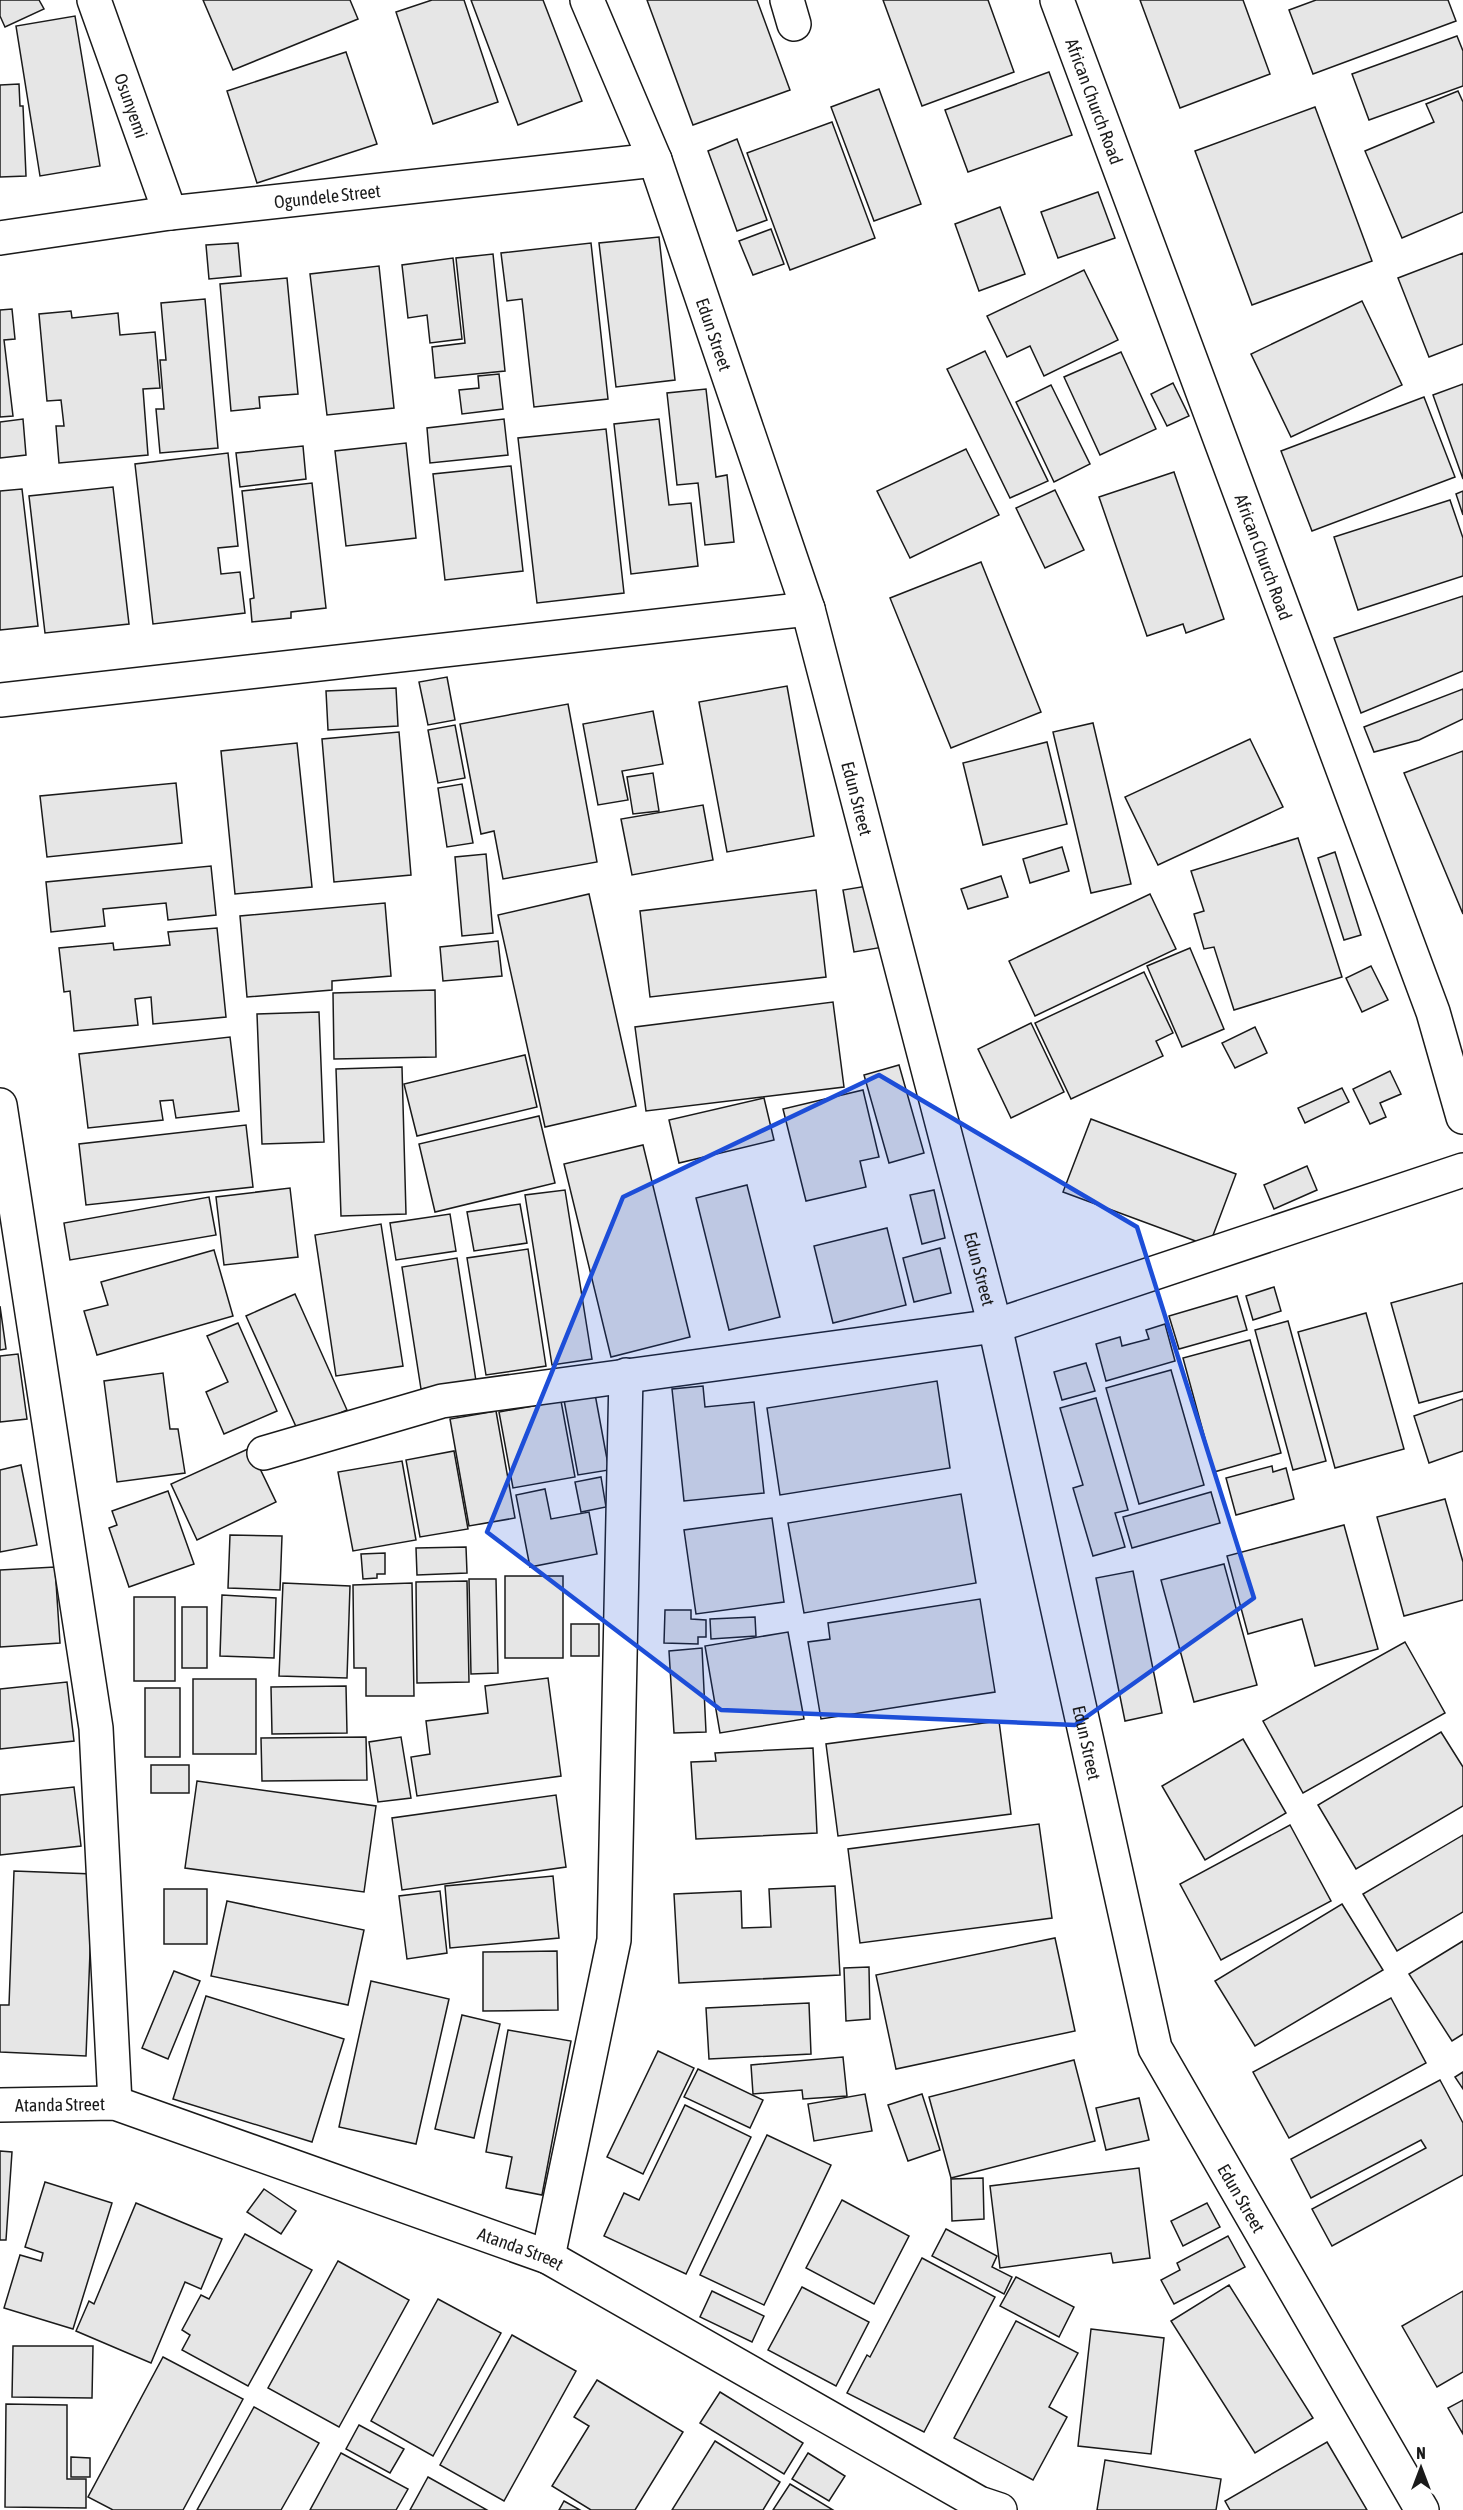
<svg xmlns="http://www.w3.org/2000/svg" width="1463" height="2510" font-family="'Asap Condensed',sans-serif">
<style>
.building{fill:#e6e6e6;stroke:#1a1a1a;stroke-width:1.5}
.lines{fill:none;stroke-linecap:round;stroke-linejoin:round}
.minor-casing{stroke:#1a1a1a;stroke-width:36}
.minor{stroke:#fff;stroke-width:33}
.marked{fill:#1d4ed8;fill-opacity:0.2;stroke:#1d4ed8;stroke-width:4.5;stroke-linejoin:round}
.labels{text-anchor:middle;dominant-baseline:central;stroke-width:4.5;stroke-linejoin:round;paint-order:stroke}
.street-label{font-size:18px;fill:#1a1a1a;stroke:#fff}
</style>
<rect width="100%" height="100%" fill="#fff"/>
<g class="building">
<polygon points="0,0 39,0 44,9 5,27 0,16"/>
<polygon points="203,0 350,0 358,19 233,70"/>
<polygon points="432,0 464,0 498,102 433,124 396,12"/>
<polygon points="471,0 543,0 582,101 518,125"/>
<polygon points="647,0 757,0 790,90 693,125"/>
<polygon points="883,0 988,0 1014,72 922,106"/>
<polygon points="1140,0 1243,0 1270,74 1180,108"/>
<polygon points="1316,0 1448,0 1456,21 1313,74 1289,10"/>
<polygon points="75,16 100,166 40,176 16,26"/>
<polygon points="1457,36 1463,51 1463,86 1369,120 1352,74"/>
<polygon points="346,52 377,144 257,183 227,91"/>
<polygon points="1049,72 1072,135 968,172 945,110"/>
<polygon points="19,84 20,106 23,106 26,176 0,177 0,85"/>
<polygon points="879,89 921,204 874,221 831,107"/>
<polygon points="1458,91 1463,102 1463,212 1402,238 1365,151 1434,122 1426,104"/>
<polygon points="1315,107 1372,261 1252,305 1195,151"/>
<polygon points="832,122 875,238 790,270 747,153"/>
<polygon points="737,139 767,220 737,231 708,151"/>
<polygon points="1098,192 1115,238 1058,258 1041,212"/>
<polygon points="1000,207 1025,274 979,291 955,224"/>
<polygon points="771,229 784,264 753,275 739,241"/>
<polygon points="659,237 675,380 616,387 599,243"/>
<polygon points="238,243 241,276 209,279 206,245"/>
<polygon points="591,243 608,399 534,407 522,299 507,301 501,253"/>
<polygon points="1463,253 1463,344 1429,357 1398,278"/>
<polygon points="493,254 505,371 435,378 432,347 465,343 456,258"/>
<polygon points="453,258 462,339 430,343 427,315 408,318 402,265"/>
<polygon points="379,266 394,408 327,415 310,274"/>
<polygon points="1084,270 1118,340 1044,376 1030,346 1007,357 987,316"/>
<polygon points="287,278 298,394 259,397 260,408 231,411 220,284"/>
<polygon points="205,299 218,448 160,453 156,409 164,409 160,360 166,360 161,303"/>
<polygon points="1362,301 1402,385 1291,437 1251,354"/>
<polygon points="12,309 15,339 4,340 13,416 0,417 0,310"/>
<polygon points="71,311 72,318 118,313 120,335 155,332 160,388 143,389 148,455 59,463 56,426 64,426 61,400 47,401 39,314"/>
<polygon points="985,351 1048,481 1010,498 947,369"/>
<polygon points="1121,352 1156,429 1100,455 1064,377"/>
<polygon points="499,374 503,409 462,414 459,390 479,388 478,376"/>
<polygon points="1173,383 1189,416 1167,426 1151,394"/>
<polygon points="1463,384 1463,479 1433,395"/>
<polygon points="1051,385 1090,464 1054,482 1016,402"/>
<polygon points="706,389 716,477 727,475 734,542 705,545 698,483 677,485 667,393"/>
<polygon points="1424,397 1455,477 1312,531 1281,451"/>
<polygon points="23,419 26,455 0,458 0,422"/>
<polygon points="504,419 508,455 430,463 427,428"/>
<polygon points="659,419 669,505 691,503 698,566 631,574 614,424"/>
<polygon points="606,429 624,593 537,603 518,438"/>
<polygon points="406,443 416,538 346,546 335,451"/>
<polygon points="303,446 306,479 240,487 236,453"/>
<polygon points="966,449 999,515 910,558 877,491"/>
<polygon points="228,453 238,546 218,548 221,574 240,572 245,613 153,624 135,464"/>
<polygon points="511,466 523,571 445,580 433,474"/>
<polygon points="1174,472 1224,619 1186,633 1183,624 1147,636 1099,497"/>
<polygon points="312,483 326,608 291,612 291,618 252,622 250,599 254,598 242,491"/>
<polygon points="113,487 129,624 45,633 29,496"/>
<polygon points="22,489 38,626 0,630 0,491"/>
<polygon points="1055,490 1084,550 1045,568 1016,508"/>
<polygon points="1463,491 1463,515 1456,494"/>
<polygon points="1450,500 1463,538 1463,576 1358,610 1334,537"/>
<polygon points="981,562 1041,712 951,748 890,598"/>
<polygon points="1463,596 1463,671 1361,713 1334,638"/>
<polygon points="447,677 455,720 428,725 419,682"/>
<polygon points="787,686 814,836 727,852 699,702"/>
<polygon points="396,688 398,726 328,730 326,691"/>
<polygon points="1463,689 1463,719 1419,740 1374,752 1364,727"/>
<polygon points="568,704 597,862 503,879 494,831 481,834 460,724"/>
<polygon points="653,711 663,764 622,771 628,800 598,805 583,724"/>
<polygon points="1093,723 1131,884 1091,893 1053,732"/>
<polygon points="455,725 465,778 438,783 428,730"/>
<polygon points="399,732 411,875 334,882 322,739"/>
<polygon points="1250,739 1283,807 1158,865 1125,797"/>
<polygon points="1047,742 1067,824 983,845 963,763"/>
<polygon points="297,743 312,887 235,894 221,751"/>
<polygon points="1463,751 1463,914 1404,773"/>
<polygon points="653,773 659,811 633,814 627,777"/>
<polygon points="176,783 182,843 47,857 40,796"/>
<polygon points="462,784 473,843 447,847 438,788"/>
<polygon points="703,805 713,860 632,875 621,819"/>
<polygon points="1298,838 1342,977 1234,1010 1214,947 1204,949 1194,914 1204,911 1191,871"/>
<polygon points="1062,847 1069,871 1030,883 1023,859"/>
<polygon points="1335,852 1361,935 1344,940 1318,858"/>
<polygon points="486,854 493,933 462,936 455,857"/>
<polygon points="211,866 216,915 168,920 166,903 103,909 105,926 51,932 46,882"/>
<polygon points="1001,876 1008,897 968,909 961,889"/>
<polygon points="873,885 884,947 854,952 843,890"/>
<polygon points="816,890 826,977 650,997 640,911"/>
<polygon points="589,894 636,1106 545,1127 498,915"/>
<polygon points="1150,894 1176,949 1035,1016 1009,961"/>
<polygon points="385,903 391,976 332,981 332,990 247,997 240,916"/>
<polygon points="217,928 226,1017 153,1024 151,997 135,999 138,1025 74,1031 70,991 64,992 59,948 113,943 114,950 170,945 168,932"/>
<polygon points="498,941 502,976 443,981 440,947"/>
<polygon points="1190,948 1224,1029 1182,1047 1147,966"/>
<polygon points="1371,966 1388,1000 1362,1012 1346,978"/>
<polygon points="1144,972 1173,1033 1156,1041 1163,1056 1071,1099 1035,1023"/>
<polygon points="435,990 436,1057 334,1059 333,993"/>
<polygon points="833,1002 844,1087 646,1111 635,1027"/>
<polygon points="319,1012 324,1142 262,1144 257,1014"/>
<polygon points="1031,1023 1064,1092 1011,1118 978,1049"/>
<polygon points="1255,1027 1267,1053 1235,1068 1222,1043"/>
<polygon points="230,1037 239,1111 176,1118 173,1100 160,1101 163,1120 88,1128 79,1054"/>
<polygon points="525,1055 537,1107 417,1136 404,1084"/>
<polygon points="899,1065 924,1153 889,1163 864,1075"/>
<polygon points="402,1067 406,1214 341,1216 336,1069"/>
<polygon points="1390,1071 1401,1094 1380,1103 1386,1117 1370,1124 1353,1089"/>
<polygon points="1342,1088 1349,1102 1305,1123 1298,1108"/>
<polygon points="863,1090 879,1157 860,1161 866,1187 806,1201 783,1109"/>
<polygon points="764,1098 774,1140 679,1163 669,1120"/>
<polygon points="539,1116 555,1183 435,1212 419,1144"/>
<polygon points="1091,1119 1236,1174 1209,1246 1063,1192"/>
<polygon points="246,1125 253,1187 86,1205 79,1144"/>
<polygon points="643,1145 690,1337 611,1357 564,1164"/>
<polygon points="1307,1166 1317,1190 1274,1209 1264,1185"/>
<polygon points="747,1185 780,1317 729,1330 696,1198"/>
<polygon points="290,1188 298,1257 224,1265 216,1197"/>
<polygon points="565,1190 592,1359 552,1365 525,1195"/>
<polygon points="934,1190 945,1238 922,1244 910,1195"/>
<polygon points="209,1197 216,1235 70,1260 64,1223"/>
<polygon points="520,1204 527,1243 474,1251 467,1212"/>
<polygon points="450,1214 456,1251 396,1260 390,1223"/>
<polygon points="381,1224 403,1366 336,1376 315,1235"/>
<polygon points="887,1228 906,1305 833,1323 814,1246"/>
<polygon points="940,1248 951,1293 914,1302 903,1258"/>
<polygon points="528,1249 546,1366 486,1375 467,1258"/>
<polygon points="214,1250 233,1316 97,1355 84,1311 108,1305 101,1282"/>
<polygon points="457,1258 476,1381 421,1389 402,1267"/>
<polygon points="1463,1283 1463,1391 1419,1403 1391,1303"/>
<polygon points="1274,1287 1281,1311 1253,1320 1246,1296"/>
<polygon points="295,1294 347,1410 298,1431 246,1316"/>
<polygon points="1237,1296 1247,1330 1179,1349 1169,1316"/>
<polygon points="0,1306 6,1349 0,1350"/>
<polygon points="1366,1313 1404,1449 1335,1468 1298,1332"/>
<polygon points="1288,1321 1326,1461 1293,1470 1255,1330"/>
<polygon points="238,1323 277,1411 224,1434 206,1392 228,1382 207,1336"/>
<polygon points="1165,1324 1175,1361 1106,1381 1096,1344 1120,1337 1122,1346 1149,1339 1146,1330"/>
<polygon points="1250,1340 1281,1453 1214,1472 1183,1358"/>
<polygon points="18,1354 27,1419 0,1422 0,1356"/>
<polygon points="1086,1363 1095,1391 1062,1400 1054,1372"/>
<polygon points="1171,1370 1204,1485 1139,1504 1106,1388"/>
<polygon points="163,1373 170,1429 178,1429 185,1473 117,1482 104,1381"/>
<polygon points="937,1381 950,1468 780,1495 767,1408"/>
<polygon points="703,1386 705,1407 754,1402 764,1493 684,1501 672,1389"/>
<polygon points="595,1394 609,1470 578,1475 564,1400"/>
<polygon points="1096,1398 1128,1510 1115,1513 1125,1547 1093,1556 1073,1488 1083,1485 1060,1408"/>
<polygon points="1463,1399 1463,1451 1429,1463 1414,1416"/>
<polygon points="561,1401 575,1477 513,1488 499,1412"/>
<polygon points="496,1411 515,1518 469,1526 450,1419"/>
<polygon points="250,1448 276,1502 197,1540 171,1484"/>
<polygon points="454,1451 468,1529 420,1537 406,1460"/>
<polygon points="402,1461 416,1540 353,1551 338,1472"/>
<polygon points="21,1465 37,1545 0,1552 0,1470"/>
<polygon points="1272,1466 1273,1472 1286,1468 1294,1499 1236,1515 1226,1478"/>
<polygon points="601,1477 606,1507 581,1512 575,1482"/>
<polygon points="545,1489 551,1519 589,1512 597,1554 530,1567 516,1495"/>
<polygon points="168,1491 194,1564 129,1587 109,1528 117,1525 112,1511"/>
<polygon points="1211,1492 1220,1523 1132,1548 1123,1517"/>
<polygon points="961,1494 976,1583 804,1613 788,1523"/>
<polygon points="1445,1499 1463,1562 1463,1600 1404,1616 1377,1517"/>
<polygon points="772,1518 784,1602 696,1614 684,1530"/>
<polygon points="1344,1525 1378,1649 1315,1666 1302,1619 1248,1634 1227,1556"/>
<polygon points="230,1535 282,1536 280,1590 228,1588"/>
<polygon points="466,1547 467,1573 417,1575 416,1548"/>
<polygon points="385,1553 385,1574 377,1574 377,1578 363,1579 361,1554"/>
<polygon points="1224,1564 1257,1685 1194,1702 1161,1580"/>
<polygon points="55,1567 60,1643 0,1647 0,1570"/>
<polygon points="1133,1571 1162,1713 1125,1721 1096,1578"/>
<rect x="505" y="1576" width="58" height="82"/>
<polygon points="469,1579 496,1579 498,1673 471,1674"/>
<polygon points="467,1581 469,1682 417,1683 416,1582"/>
<polygon points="283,1583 350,1586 347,1678 279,1676"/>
<polygon points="412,1583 414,1696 366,1696 366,1668 354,1668 353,1585"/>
<polygon points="222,1595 276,1598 274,1658 220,1656"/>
<rect x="134" y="1597" width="41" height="84"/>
<polygon points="980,1599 995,1692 821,1719 808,1642 830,1639 828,1623"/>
<rect x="182" y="1607" width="25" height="61"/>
<polygon points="665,1610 691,1610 691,1619 706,1620 706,1637 698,1637 698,1644 664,1643"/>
<polygon points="755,1617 756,1636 711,1639 710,1619"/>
<rect x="571" y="1624" width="28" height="32"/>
<polygon points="788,1632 804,1719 720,1733 705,1646"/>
<polygon points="1405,1642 1445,1713 1303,1793 1263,1721"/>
<polygon points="702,1648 706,1732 674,1733 669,1651"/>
<polygon points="548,1678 561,1776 417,1796 411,1757 430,1754 426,1721 488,1713 485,1686"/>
<rect x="193" y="1679" width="63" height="75"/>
<polygon points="67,1682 74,1741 0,1749 0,1689"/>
<polygon points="346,1686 347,1733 272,1734 271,1687"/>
<rect x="145" y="1688" width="35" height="69"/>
<polygon points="999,1721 1011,1814 838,1836 826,1744"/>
<polygon points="1441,1732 1463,1767 1463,1806 1356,1869 1318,1805"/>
<polygon points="366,1737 367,1780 262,1781 261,1738"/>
<polygon points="401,1737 411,1798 378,1802 369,1742"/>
<polygon points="1243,1739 1286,1813 1205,1860 1162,1786"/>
<polygon points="813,1748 817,1833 696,1839 691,1762 716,1761 715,1753"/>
<rect x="151" y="1765" width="38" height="28"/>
<polygon points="197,1781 376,1806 364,1892 185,1868"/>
<polygon points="74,1787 81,1846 0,1855 0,1795"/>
<polygon points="556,1795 566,1867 402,1890 392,1818"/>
<polygon points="1039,1824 1052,1918 860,1943 848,1849"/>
<polygon points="1290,1825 1331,1901 1221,1960 1180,1884"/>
<polygon points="1463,1835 1463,1912 1397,1951 1363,1894"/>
<polygon points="14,1871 93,1874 86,2056 0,2052 0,2005 9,2005"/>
<polygon points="553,1876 559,1938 450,1948 445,1886"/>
<polygon points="835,1886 840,1975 679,1983 674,1894 741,1891 742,1928 771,1927 769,1889"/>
<rect x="164" y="1889" width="43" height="55"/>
<polygon points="440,1891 447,1953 407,1959 399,1896"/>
<polygon points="227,1901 364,1930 348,2005 211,1976"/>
<polygon points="1342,1904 1383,1970 1255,2046 1215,1981"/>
<polygon points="1055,1938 1075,2031 896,2069 876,1975"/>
<polygon points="1463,1941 1463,2034 1452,2041 1409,1974"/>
<polygon points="557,1951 558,2010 483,2011 483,1952"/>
<polygon points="869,1967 870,2019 846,2021 844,1968"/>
<polygon points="174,1971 200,1981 168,2059 142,2048"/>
<polygon points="371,1981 449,1999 416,2144 339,2127"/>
<polygon points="206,1996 344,2039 312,2142 173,2099"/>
<polygon points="1391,1998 1426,2063 1289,2138 1253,2072"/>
<polygon points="809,2003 811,2054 709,2059 706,2008"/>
<polygon points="462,2015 500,2024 474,2138 435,2129"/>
<polygon points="508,2030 571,2041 542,2195 506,2188 512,2157 486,2152"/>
<polygon points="658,2051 694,2068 643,2174 607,2157"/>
<polygon points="843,2057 847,2096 803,2099 802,2090 753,2094 751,2065"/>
<polygon points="1074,2060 1095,2141 951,2178 929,2097"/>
<polygon points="698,2069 763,2100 750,2128 684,2097"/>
<polygon points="1463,2072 1463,2089 1455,2077"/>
<polygon points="1440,2080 1463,2123 1463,2175 1332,2246 1312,2209 1426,2148 1421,2140 1311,2198 1291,2159"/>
<polygon points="865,2094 872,2131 814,2141 808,2104"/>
<polygon points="922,2094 940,2150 908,2161 888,2105"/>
<polygon points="1139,2098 1149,2140 1106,2150 1096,2108"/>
<polygon points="685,2105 751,2137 686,2274 604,2236 624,2193 639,2200"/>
<polygon points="767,2135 831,2165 764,2305 700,2275"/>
<polygon points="0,2151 12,2152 6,2240 0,2240"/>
<polygon points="1139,2168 1150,2258 1113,2263 1111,2253 1000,2268 990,2186"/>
<polygon points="983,2178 984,2219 952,2221 951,2179"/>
<polygon points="45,2182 112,2203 73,2329 4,2308 20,2255 41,2261 43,2253 25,2247"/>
<polygon points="264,2189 296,2211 281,2234 247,2212"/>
<polygon points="842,2200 909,2236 874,2304 806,2268"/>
<polygon points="136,2203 222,2239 201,2289 185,2282 151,2363 76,2331 89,2301 94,2304"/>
<polygon points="1207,2203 1220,2227 1183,2246 1171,2221"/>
<polygon points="946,2229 997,2256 992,2267 1012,2277 1004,2294 932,2256"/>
<polygon points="245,2234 312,2270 248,2386 182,2350 190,2335 182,2330 201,2295 209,2299"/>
<polygon points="1228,2236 1245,2267 1174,2304 1161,2280 1180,2270 1177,2263"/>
<polygon points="922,2258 995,2297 924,2432 847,2393 867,2355 870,2357"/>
<polygon points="338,2261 409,2300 339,2427 268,2388"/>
<polygon points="1016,2277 1074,2307 1059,2337 1000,2306"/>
<polygon points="1229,2285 1313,2418 1255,2453 1171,2321"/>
<polygon points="802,2287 869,2322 836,2386 768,2350"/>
<polygon points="712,2291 764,2316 752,2342 700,2317"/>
<polygon points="1463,2291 1463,2372 1437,2387 1402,2326"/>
<polygon points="438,2299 501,2333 433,2456 371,2421"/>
<polygon points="1016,2321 1078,2353 1049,2407 1067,2417 1033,2480 954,2438"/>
<polygon points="1091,2329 1164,2338 1151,2454 1078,2446"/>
<polygon points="512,2335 576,2371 504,2501 440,2465"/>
<polygon points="13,2346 93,2346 92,2398 12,2397"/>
<polygon points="163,2357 243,2399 183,2510 113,2510 88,2497"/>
<polygon points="597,2380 683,2432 635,2510 591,2510 552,2486 589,2426 574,2417"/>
<polygon points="720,2392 803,2443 784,2474 700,2423"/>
<polygon points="1463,2400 1463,2434 1448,2408"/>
<polygon points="6,2404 67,2405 67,2479 86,2479 86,2508 5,2507"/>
<polygon points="254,2407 319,2443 281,2510 197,2510"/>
<polygon points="359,2425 404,2449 390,2473 346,2449"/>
<polygon points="715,2441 780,2482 763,2510 672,2510"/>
<polygon points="1327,2442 1367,2510 1230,2510 1225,2501"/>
<polygon points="341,2453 408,2489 396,2510 310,2510"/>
<polygon points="808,2453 845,2476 829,2501 792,2479"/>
<polygon points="71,2457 90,2458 90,2477 71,2477"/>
<polygon points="1105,2460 1221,2479 1216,2510 1097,2510"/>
<polygon points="428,2477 487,2510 410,2510"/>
<polygon points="790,2484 833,2510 773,2510"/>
<polygon points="564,2501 580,2510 559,2510"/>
</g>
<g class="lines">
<defs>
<g id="minor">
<path id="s1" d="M 94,0 L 170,213"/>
<path id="s2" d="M 587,0 L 655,160 L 808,609 L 995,1326 L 1155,2048 L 1422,2510"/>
<polyline points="787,0 794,24"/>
<path id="s3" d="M 1057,0 L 1433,1012 L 1463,1117"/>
<path id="s4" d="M 0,238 L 170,213 L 655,160"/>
<polyline points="0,700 808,609"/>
<polyline points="0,1105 96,1728 115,2103"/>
<polyline points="264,1453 442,1401 995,1326 1463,1170"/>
<path id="s5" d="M 0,2105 L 115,2103 L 548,2257 L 979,2503 L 1000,2510"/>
<polyline points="548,2257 614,1940 626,1375"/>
</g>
</defs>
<use href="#minor" class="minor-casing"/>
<use href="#minor" class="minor"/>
</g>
<path class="marked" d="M 879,1075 L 1137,1227 L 1254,1598 L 1075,1725 L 721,1710 L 487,1532 L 623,1197 Z"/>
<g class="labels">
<g class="street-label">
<text stroke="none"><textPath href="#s3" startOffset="108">African Church Road</textPath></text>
<text stroke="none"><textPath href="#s1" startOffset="112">Osunyemi</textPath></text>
<text stroke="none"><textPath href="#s4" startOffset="330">Ogundele Street</textPath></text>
<text stroke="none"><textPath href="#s2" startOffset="358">Edun Street</textPath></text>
<text stroke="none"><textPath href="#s3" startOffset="594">African Church Road</textPath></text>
<text stroke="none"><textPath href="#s2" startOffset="844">Edun Street</textPath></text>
<text stroke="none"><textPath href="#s2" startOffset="1330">Edun Street</textPath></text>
<text stroke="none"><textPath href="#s2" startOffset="1816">Edun Street</textPath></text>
<text stroke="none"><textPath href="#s5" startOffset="60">Atanda Street</textPath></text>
<text stroke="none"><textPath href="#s2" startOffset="2302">Edun Street</textPath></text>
<text stroke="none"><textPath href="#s5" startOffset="546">Atanda Street</textPath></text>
</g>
</g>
<g transform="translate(1421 2468)" stroke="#ffffff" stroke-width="4.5" paint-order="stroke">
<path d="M0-4.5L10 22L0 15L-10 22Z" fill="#1a1a1a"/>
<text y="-9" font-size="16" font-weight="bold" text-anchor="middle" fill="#1a1a1a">N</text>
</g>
</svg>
